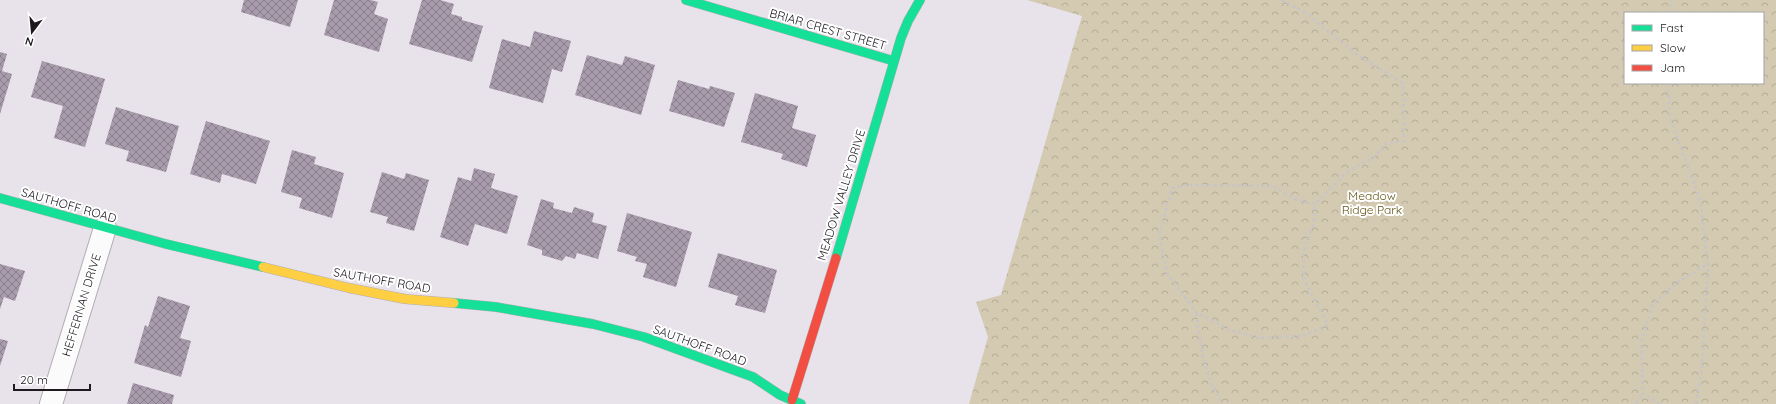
<svg xmlns="http://www.w3.org/2000/svg" width="1776" height="404" font-family="Quicksand,sans-serif">
<style>
.forest{fill:url(#forest-crowns);fill-rule:evenodd}
.building{fill:url(#building-cross-hatch)}
.lines{fill:none;stroke-linecap:round;stroke-linejoin:round}
.street-casing{stroke:#b2adb4;stroke-width:24}
.fast-casing{stroke:#b2adb4;stroke-width:10}
.slow-casing{stroke:#b2adb4;stroke-width:10}
.jam-casing{stroke:#b2adb4;stroke-width:10}
.path{stroke:#c7c5c7;stroke-width:2.5;stroke-dasharray:3 3;stroke-linecap:butt}
.street{stroke:#fcfbfc;stroke-width:22}
.fast{stroke:#16e098;stroke-width:9}
.slow{stroke:#ffcf43;stroke-width:9}
.jam{stroke:#f24e42;stroke-width:9}
.labels{text-anchor:middle;dominant-baseline:central;stroke-width:4;stroke-linejoin:round;paint-order:stroke}
.street-label{font-size:12px;fill:#1d191f;stroke:#fff}
.park-label{font-size:12px;fill:#605515;stroke:#fff}
</style>
<defs>
<pattern id="forest-crowns" width="20" height="18" patternUnits="userSpaceOnUse"><rect width="20" height="18" fill="#d3cab1"/><path d="M2 6a3 3 0 1 1 6 0M12 15a3 3 0 1 1 6 0" fill="none" stroke="#b5ad98"/></pattern>
<pattern id="building-cross-hatch" width="8" height="8" patternUnits="userSpaceOnUse"><rect width="8" height="8" fill="#a89cac"/><path d="M0 0l8 8M0 8l8-8" fill="none" stroke="#887e8b"/></pattern>
</defs>
<rect width="100%" height="100%" fill="#e8e2ea"/>
<path class="forest" d="M 1027,0 L 1776,0 L 1776,404 L 969,404 L 988,337 L 976,302 L 1001,295 L 1082,16 ZM 1625,13 L 1763,13 L 1763,83 L 1625,83 Z"/>
<g class="building">
<polygon points="244,0 298,0 290,27 241,12"/>
<polygon points="334,0 371,0 378,2 374,14 388,19 379,52 324,35"/>
<polygon points="422,0 440,0 454,4 451,14 462,17 462,20 483,26 472,62 409,44"/>
<polygon points="534,31 571,41 562,72 552,69 543,103 489,88 502,39 530,47"/>
<polygon points="0,52 7,54 2,71 12,74 0,114"/>
<polygon points="587,55 622,65 625,56 655,65 641,115 575,95"/>
<polygon points="42,61 105,79 85,147 54,138 63,106 31,97"/>
<polygon points="678,80 709,89 710,86 735,93 724,127 669,111"/>
<polygon points="755,93 798,106 792,128 816,135 807,167 781,159 783,154 741,142"/>
<polygon points="116,107 179,126 166,172 126,161 129,151 105,144"/>
<polygon points="206,121 270,141 256,184 222,174 220,183 190,174"/>
<polygon points="292,150 316,157 314,164 344,173 332,218 299,208 302,198 281,192"/>
<polygon points="474,168 495,174 491,188 518,196 507,234 475,224 468,246 440,237 458,177 471,181"/>
<polygon points="382,172 404,179 406,173 429,180 414,231 386,223 388,217 370,212"/>
<polygon points="541,199 554,203 553,208 572,213 574,207 594,213 592,222 607,226 598,259 577,253 575,259 566,256 562,261 542,255 542,250 527,245"/>
<polygon points="627,213 692,232 676,287 643,277 647,264 635,261 637,257 617,251"/>
<polygon points="718,253 777,270 765,313 735,305 738,296 708,287"/>
<polygon points="0,264 25,271 15,301 4,297 0,309"/>
<polygon points="158,296 190,306 180,338 191,341 181,377 134,363 145,325 148,327"/>
<polygon points="0,339 8,341 0,366"/>
<polygon points="133,383 174,395 172,404 127,404"/>
</g>
<g class="lines">
<defs>
<polyline id="street" points="51,404 105,228"/>
<g id="fast">
<polyline points="686,0 894,61"/>
<polyline points="0,198 166,244 263,267"/>
<polyline points="836,258 901,38 908,21 920,0"/>
<polyline points="454,303 496,307 593,324 644,337 753,377 780,395 801,404"/>
</g>
<polyline id="slow" points="263,267 349,288 405,299 454,303"/>
<polyline id="jam" points="792,400 836,258"/>
</defs>
<use href="#street" class="street-casing"/>
<use href="#fast" class="fast-casing"/>
<use href="#slow" class="slow-casing"/>
<use href="#jam" class="jam-casing"/>
<g class="path">
<polyline points="1282,0 1307,14 1359,56 1403,83 1404,141 1385,144 1374,157 1348,171 1315,204 1295,199 1272,186 1188,185 1172,188 1159,234 1168,275 1196,312 1230,330 1259,338 1303,336 1328,325 1304,280 1303,253 1313,225 1315,204"/>
<polyline points="1670,13 1672,0"/>
<polyline points="1668,83 1670,118 1700,200 1708,264 1702,368 1696,404"/>
<path d="M 1196,313 C 1201,348 1203,373 1223,404"/>
<polyline points="1636,404 1643,394"/>
<polyline points="1660,404 1643,394 1641,342 1653,304 1675,284 1707,264"/>
</g>
<use href="#street" class="street"/>
<use href="#fast" class="fast"/>
<use href="#slow" class="slow"/>
<use href="#jam" class="jam"/>
</g>
<g class="labels">
<g class="street-label">
<text transform="translate(828 29) rotate(16)">BRIAR CREST STREET</text>
<text transform="translate(841 195) rotate(-73)">MEADOW VALLEY DRIVE</text>
<text transform="translate(69 205) rotate(16)">SAUTHOFF ROAD</text>
<text transform="translate(382 280) rotate(10)">SAUTHOFF ROAD</text>
<text transform="translate(81 305) rotate(-73)">HEFFERNAN DRIVE</text>
<text transform="translate(700 345) rotate(20)">SAUTHOFF ROAD</text>
</g>
<g class="park-label">
<text x="1372" y="195">Meadow<tspan x="1372" dy="14">Ridge Park</tspan></text>
</g>
</g>
<rect x="1624" y="12" width="140" height="72" fill="#ffffff" stroke="#a5a3a5"/>
<rect x="1632" y="25" width="20" height="6" fill="#16e098" stroke="#a5a3a5"/>
<text x="1660" y="32" font-size="12" fill="#1d191f">Fast</text>
<rect x="1632" y="45" width="20" height="6" fill="#ffcf43" stroke="#a5a3a5"/>
<text x="1660" y="52" font-size="12" fill="#1d191f">Slow</text>
<rect x="1632" y="65" width="20" height="6" fill="#f24e42" stroke="#a5a3a5"/>
<text x="1660" y="72" font-size="12" fill="#1d191f">Jam</text>
<g transform="translate(32 32) rotate(196)" stroke="#ffffff" stroke-width="3" paint-order="stroke">
<path d="M0-3L7 15L0 10L-7 15Z" fill="#1d191f"/>
<text y="-6" font-size="11" font-weight="bold" text-anchor="middle" fill="#1d191f">N</text>
</g>
<path d="M14 384v6h76v-6" fill="none" stroke="#1d191f" stroke-width="2"/>
<text x="20" y="384" font-size="12" fill="#1d191f" stroke="#ffffff" stroke-width="3" paint-order="stroke">20 m</text>
</svg>
